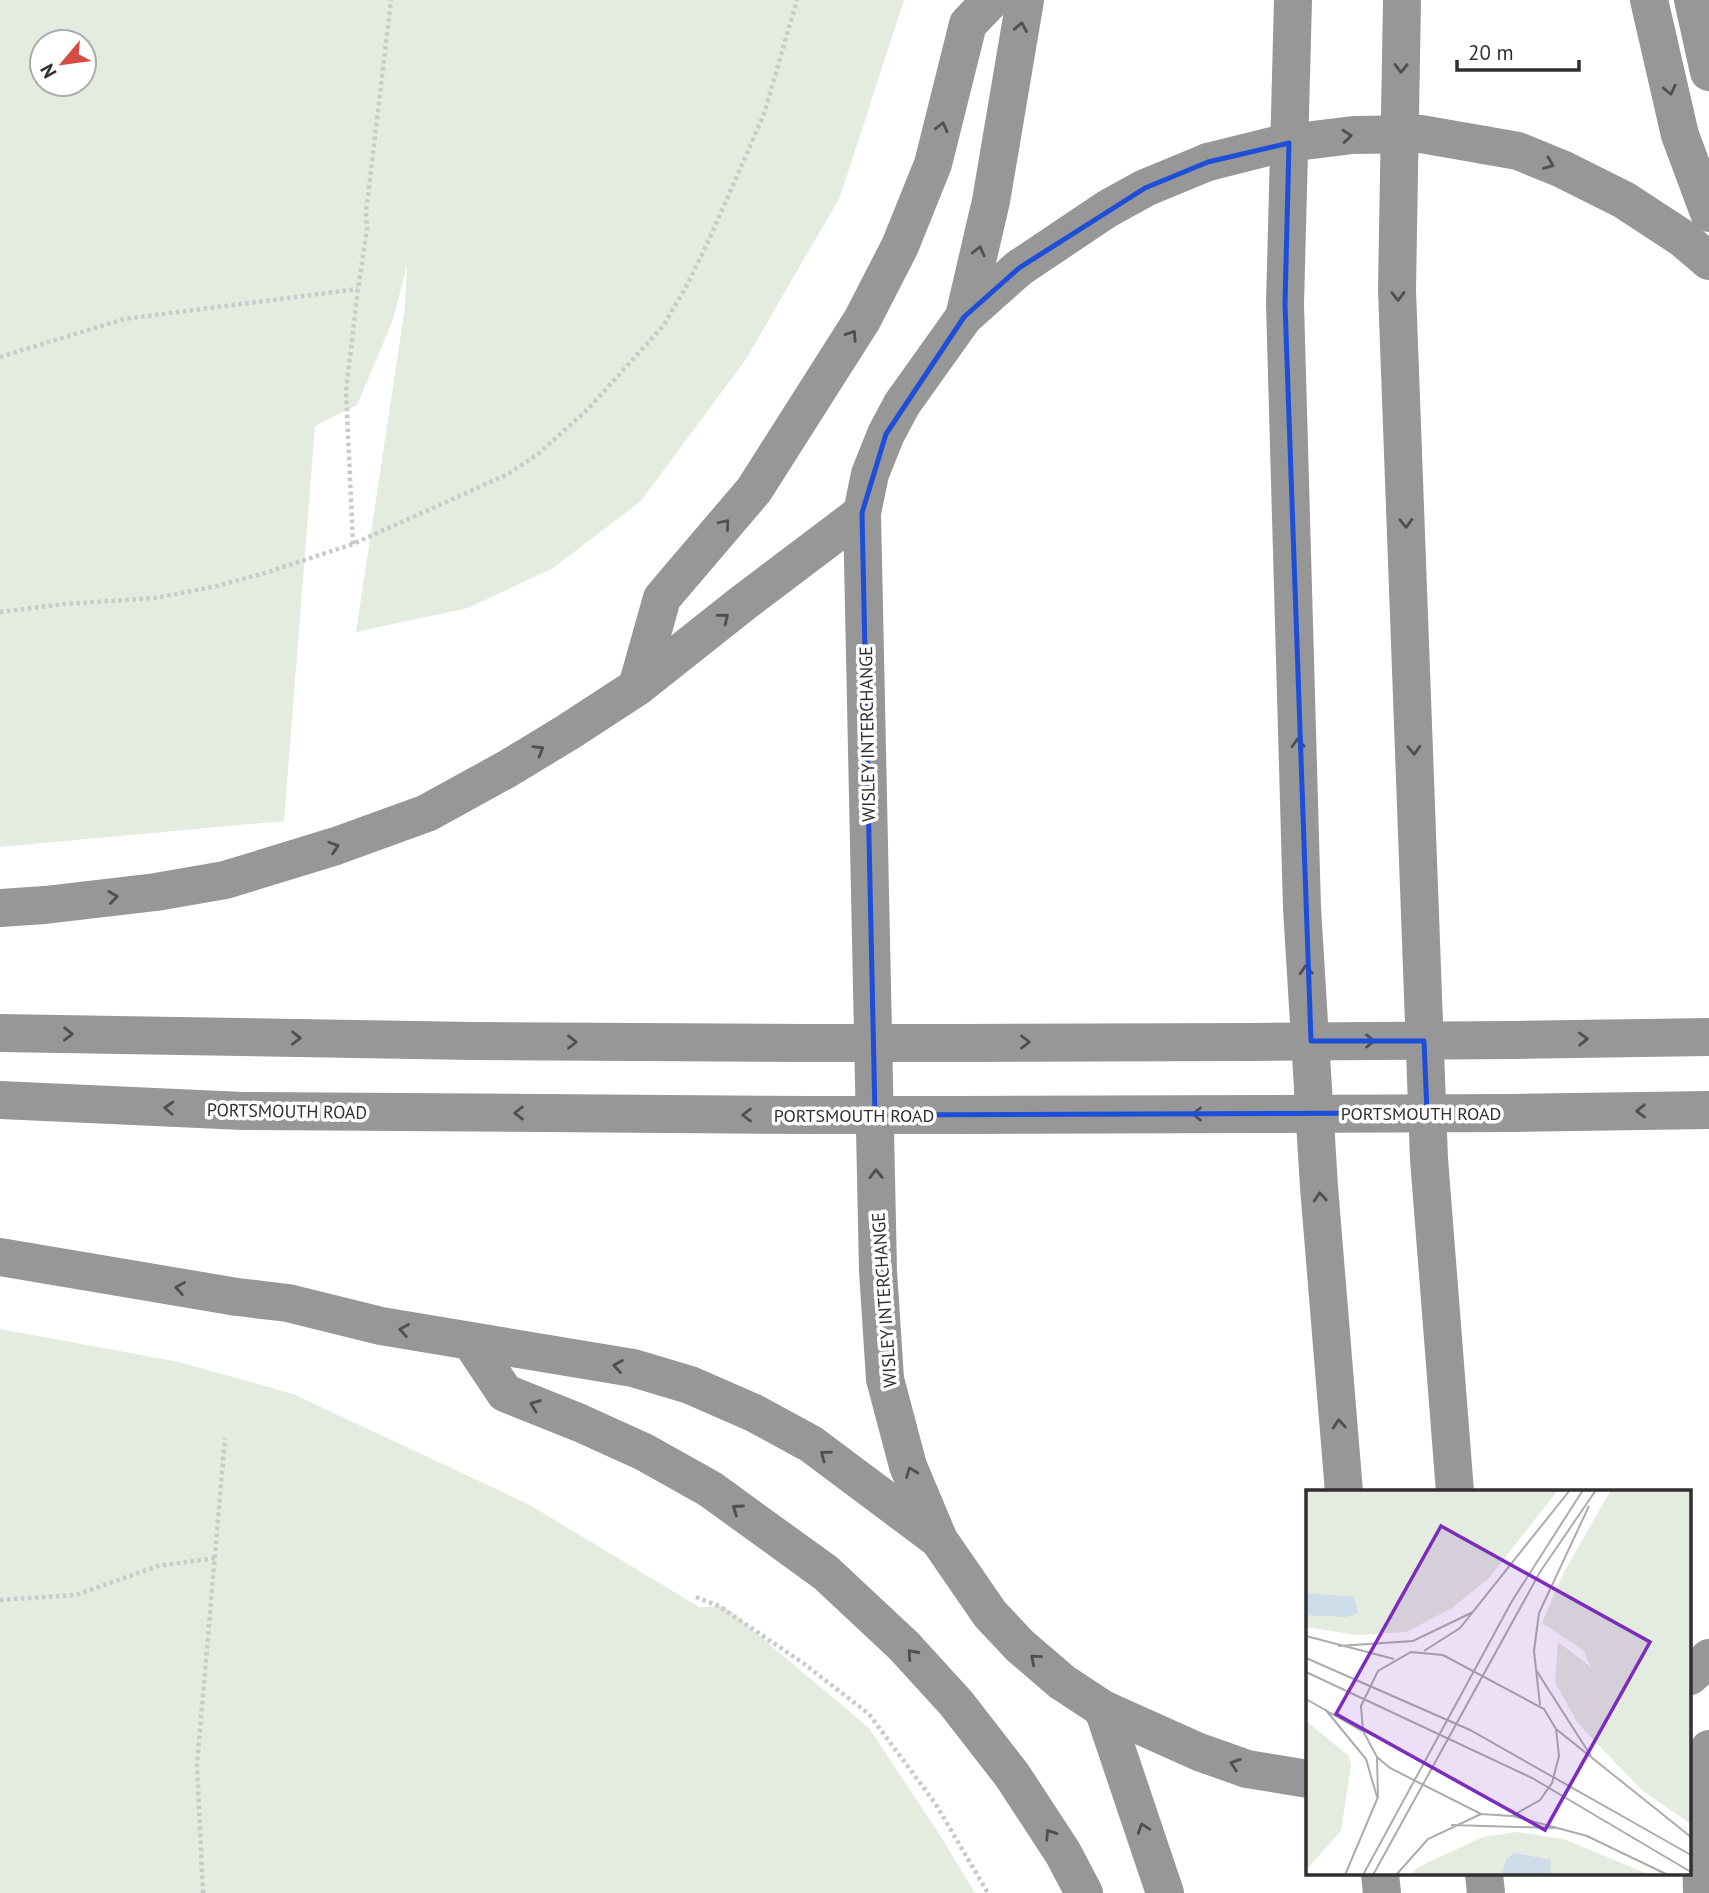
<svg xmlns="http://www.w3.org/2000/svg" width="1709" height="1893" font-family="'PT Sans',sans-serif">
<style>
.green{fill:#e4ebdf;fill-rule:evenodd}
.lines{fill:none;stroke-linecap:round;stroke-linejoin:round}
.path{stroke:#cacaca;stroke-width:4.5;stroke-dasharray:3.5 3.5;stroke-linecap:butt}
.highway{stroke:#979797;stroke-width:38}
.highway-bridge{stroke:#979797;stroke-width:38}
.oneway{stroke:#4f4f4f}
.marked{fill:none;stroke:#1d4ed8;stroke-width:5;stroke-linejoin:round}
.labels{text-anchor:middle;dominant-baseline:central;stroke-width:7;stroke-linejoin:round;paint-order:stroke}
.street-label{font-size:18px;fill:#303030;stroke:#fff}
.inset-road{fill:none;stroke:#acacac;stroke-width:2}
.view{fill:#7b2cbf;fill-opacity:0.15;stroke:#7b2cbf;stroke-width:3.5}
.inset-edge{fill:none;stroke:#303030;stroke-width:3.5}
</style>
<rect width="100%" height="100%" fill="#fff"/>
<g class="green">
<path d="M 0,0 L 904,0 L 840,197 L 746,359 L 641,501 L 553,568 L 468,608 L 356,632 L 405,307 L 407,265 L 393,320 L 357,405 L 315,426 L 284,821 L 0,847 ZM 84,42 L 84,84 L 42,84 L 42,42 Z"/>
<polygon points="0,1329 179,1362 293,1394 528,1504 699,1607 724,1606 869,1728 940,1835 975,1893 0,1893"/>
</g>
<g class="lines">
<g class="path">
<polyline points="0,357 124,319 358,289"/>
<polyline points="353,544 346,391 358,289 367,229 366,213 391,0"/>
<polyline points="0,612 64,604 155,598 217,586 265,573 353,544 508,474 538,454 588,409 663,326 686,287 708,242 764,114 797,0"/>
<polyline points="696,1597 719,1606 803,1663 869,1714 935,1803 988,1893"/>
<polyline points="0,1600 76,1595 158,1566 215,1558"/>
<polyline points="203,1893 197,1765 225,1438"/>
</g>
<g class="highway">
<polyline points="1293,0 1285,304 1302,908 1319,1187 1344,1492"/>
<polyline points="1402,0 1397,290 1429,1159 1455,1492"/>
<polyline points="1649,0 1680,135 1709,213"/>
<polyline points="1693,0 1709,72"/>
<polyline points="1484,145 1518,151 1562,169 1624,200 1682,238 1709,261"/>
<polyline points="1208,162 1145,188 1107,209 1019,268 964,317 902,404 886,434 870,474 862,513 878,1271 885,1379 908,1466 939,1540 990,1614 1020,1646 1062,1682 1103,1709 1199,1752 1247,1769 1308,1779"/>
<polyline points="964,317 991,201 1025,0"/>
<polyline points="637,687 662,598 754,490 862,320 900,246 933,164 968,24 991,0"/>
<polyline points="0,908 45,905 156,892 225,880 336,846 427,813 507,769 568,732 637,687 743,603 862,513"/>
<polyline points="0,1033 472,1041 807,1043"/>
<polyline points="1514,1040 1709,1037"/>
<polyline points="957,1043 1253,1042"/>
<polyline points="0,1100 243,1111 815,1115"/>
<polyline points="1515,1113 1709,1110"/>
<polyline points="962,1115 1265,1114"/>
<polyline points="0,1257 237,1297 288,1303 381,1326 633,1368 690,1385 754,1413 811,1444 938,1539"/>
<polyline points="471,1342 505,1393 580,1423 644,1452 710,1489 826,1573 904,1646 956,1703 1012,1775 1063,1853 1084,1893"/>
<polyline points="1690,1676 1709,1658"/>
<polyline points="1103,1709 1165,1893"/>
<polyline points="1380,1874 1382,1893"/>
<polyline points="1484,1874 1486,1893"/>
<polyline points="1702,1893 1700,1787 1709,1749"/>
</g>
<g class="highway-bridge">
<polyline points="1208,162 1280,144 1353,135 1421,134 1484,145"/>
<polyline points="1253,1042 1514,1040"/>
<polyline points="807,1043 957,1043"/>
<polyline points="1265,1114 1515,1113"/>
<polyline points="815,1115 962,1115"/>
</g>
</g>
<defs><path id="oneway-chevron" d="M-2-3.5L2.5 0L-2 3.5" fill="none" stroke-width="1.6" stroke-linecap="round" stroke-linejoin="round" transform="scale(1.75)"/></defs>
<g class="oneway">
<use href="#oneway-chevron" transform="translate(1021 27) rotate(-80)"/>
<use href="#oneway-chevron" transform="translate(1401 68) rotate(91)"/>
<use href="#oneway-chevron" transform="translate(1670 90) rotate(77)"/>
<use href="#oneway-chevron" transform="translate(942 127) rotate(-76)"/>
<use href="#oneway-chevron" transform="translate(1347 136) rotate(-5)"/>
<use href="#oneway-chevron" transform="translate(1549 164) rotate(22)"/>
<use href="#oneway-chevron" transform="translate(979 251) rotate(-77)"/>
<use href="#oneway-chevron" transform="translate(1398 296) rotate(89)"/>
<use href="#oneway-chevron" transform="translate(852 335) rotate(-57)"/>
<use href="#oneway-chevron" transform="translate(1406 523) rotate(88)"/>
<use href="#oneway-chevron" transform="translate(725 524) rotate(-50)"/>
<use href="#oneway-chevron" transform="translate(724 618) rotate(-39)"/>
<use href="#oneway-chevron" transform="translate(1298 743) rotate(-92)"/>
<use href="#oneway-chevron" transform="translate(539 750) rotate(-31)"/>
<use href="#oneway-chevron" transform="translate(1414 750) rotate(88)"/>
<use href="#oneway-chevron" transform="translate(334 847) rotate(-18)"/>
<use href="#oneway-chevron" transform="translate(113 897) rotate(-7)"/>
<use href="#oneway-chevron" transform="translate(1306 970) rotate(-93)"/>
<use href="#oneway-chevron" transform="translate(68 1034) rotate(1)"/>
<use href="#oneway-chevron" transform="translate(296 1038) rotate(1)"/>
<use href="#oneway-chevron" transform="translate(1583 1039) rotate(-1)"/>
<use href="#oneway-chevron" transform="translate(1370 1041)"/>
<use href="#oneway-chevron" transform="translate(572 1042)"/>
<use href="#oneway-chevron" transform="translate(1025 1042)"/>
<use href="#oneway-chevron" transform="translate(169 1108) rotate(-177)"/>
<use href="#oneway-chevron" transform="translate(1641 1111) rotate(179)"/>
<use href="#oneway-chevron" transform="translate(519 1113) rotate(-180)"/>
<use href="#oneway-chevron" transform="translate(1197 1114) rotate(180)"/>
<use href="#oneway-chevron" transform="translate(747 1115) rotate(-180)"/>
<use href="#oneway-chevron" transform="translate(876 1174) rotate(-91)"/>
<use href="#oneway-chevron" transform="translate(1320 1197) rotate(-95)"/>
<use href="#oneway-chevron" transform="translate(180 1288) rotate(-170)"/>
<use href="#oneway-chevron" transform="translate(404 1330) rotate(-170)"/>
<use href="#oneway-chevron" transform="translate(618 1366) rotate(-171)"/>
<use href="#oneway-chevron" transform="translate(535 1405) rotate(-159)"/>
<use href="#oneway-chevron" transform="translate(1339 1424) rotate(-95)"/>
<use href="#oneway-chevron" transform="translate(825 1455) rotate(-143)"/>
<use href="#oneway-chevron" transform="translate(911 1472) rotate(-111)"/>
<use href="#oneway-chevron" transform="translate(737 1509) rotate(-145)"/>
<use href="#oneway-chevron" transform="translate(912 1654) rotate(-132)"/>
<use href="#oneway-chevron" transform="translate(1035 1659) rotate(-139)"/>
<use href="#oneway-chevron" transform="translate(1235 1764) rotate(-161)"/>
<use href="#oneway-chevron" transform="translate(1143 1828) rotate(-109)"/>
<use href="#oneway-chevron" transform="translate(1050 1834) rotate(-123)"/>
</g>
<path class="marked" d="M 1289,143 L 1285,304 L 1311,1041 L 1424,1041 L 1427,1113 L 875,1115 L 862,513 L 886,434 L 964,317 L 1019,268 L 1145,188 L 1208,162 Z"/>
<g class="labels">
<g class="street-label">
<text transform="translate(867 734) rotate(-91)">WISLEY INTERCHANGE</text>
<text transform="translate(287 1111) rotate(1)">PORTSMOUTH ROAD</text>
<text x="1421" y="1113">PORTSMOUTH ROAD</text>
<text x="854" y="1115">PORTSMOUTH ROAD</text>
<text transform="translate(884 1300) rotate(-94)">WISLEY INTERCHANGE</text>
</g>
</g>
<g transform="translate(1306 1490)">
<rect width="385" height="385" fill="#fff"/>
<path d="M 0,0 L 252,0 L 183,88 L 146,118 L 100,142 L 50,145 L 0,137 ZM 305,0 L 385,0 L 385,334 L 337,301 L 296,259 L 271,232 L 249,192 L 252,152 L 285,177 L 277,160 L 236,133 L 258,82 ZM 0,231 L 43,266 L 45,276 L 35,341 L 0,380 ZM 211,342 L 258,349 L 344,385 L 105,385 L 112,377 L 177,347 Z" fill="#e4ebdf"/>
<path d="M 0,103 L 48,107 L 52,123 L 41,127 L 0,125 ZM 209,363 L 245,370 L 244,385 L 196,385 L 200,369 Z" fill="#cedbe9"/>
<path class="inset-road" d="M 0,146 L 88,169M 32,156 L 107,151 L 167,122M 118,161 L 154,138 L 264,0M 105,162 L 137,165 L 238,219 L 250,239 L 253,266 L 246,293 L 234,310 L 206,326 L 175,324 L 84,278 L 71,267 L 57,241 L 55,216 L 72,181 ZM 0,168 L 164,240 L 385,365M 230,180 L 285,266M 0,182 L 226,288 L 385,382M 0,209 L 56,241M 234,215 L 228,161 L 233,123 L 283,16M 19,219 L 60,269 L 71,307M 250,239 L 385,347M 207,326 L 281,346 L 362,385M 145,335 L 249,338M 39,385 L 72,307 L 71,267M 57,385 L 206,111 L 277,0M 67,385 L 234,82 L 290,0M 90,385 L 122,349 L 175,324"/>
<path class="view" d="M 135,36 L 344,152 L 239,340 L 30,224 Z"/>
<rect width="385" height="385" class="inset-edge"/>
</g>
<g transform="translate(63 63) rotate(241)"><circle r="33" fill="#ffffff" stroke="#acacac" stroke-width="2"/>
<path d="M0-5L12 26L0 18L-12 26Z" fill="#d54c44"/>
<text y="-10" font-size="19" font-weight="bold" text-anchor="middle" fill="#303030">N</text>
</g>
<path d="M1457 60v10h122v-10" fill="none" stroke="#303030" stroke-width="3.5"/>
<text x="1468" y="60" font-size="21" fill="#303030" stroke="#ffffff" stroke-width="5" paint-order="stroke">20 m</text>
</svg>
